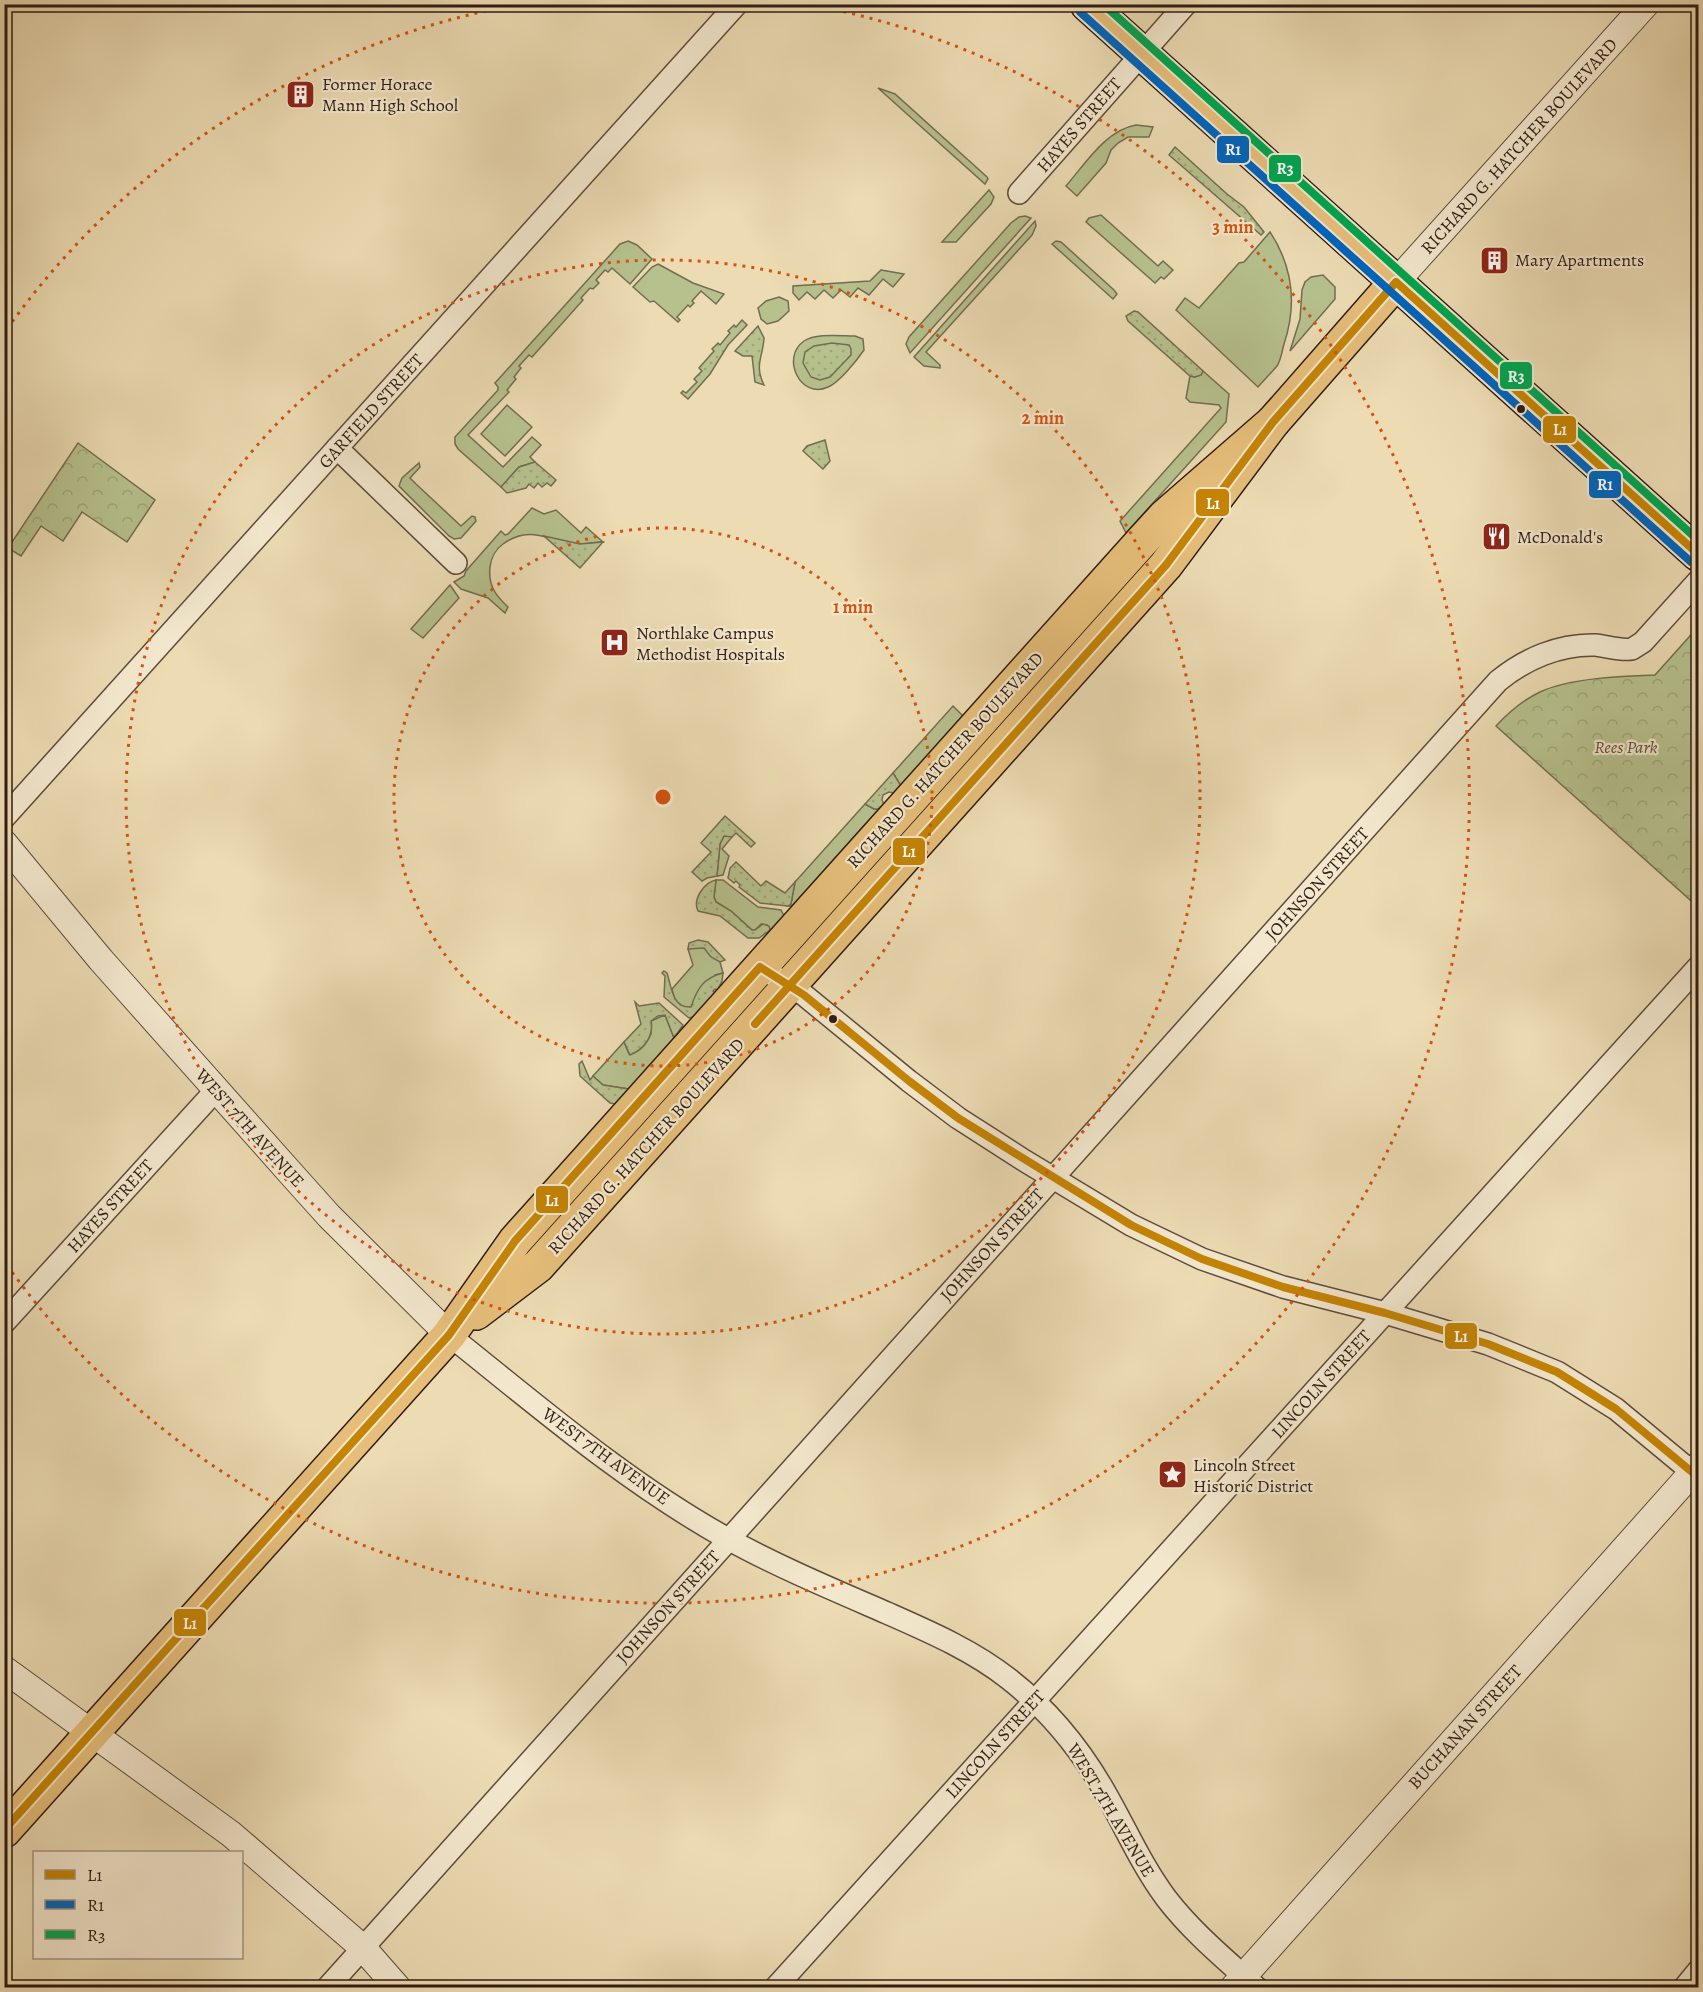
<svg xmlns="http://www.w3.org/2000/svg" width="1703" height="1992" font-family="Alegreya,serif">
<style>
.grass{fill:#b6c18e;stroke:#726e50;stroke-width:1.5}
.park{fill:url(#park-crowns);stroke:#726e50;stroke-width:1.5}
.garden{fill:url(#garden-dots);stroke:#726e50;stroke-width:1.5}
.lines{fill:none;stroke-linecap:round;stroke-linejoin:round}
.minor-casing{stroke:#5e4c3a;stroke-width:24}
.tertiary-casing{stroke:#5e4c3a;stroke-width:28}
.primary-casing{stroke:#2f1c12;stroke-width:36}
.minor{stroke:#f3e8ce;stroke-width:21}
.tertiary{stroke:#f3e8ce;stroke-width:26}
.primary{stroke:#e6be7a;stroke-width:33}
.bus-1-casing{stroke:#f3e8ce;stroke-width:12}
.bus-2-casing{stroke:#f3e8ce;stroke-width:12}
.bus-3-casing{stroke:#f3e8ce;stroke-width:12}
.bus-1{stroke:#c58404;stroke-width:8}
.bus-2{stroke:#0065bd;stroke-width:8}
.bus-3{stroke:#00a651;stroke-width:8}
.ring{fill:none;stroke:#d6530d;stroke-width:3;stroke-dasharray:3 6}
.bus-dot{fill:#2f1c12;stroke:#f3e8ce;stroke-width:2}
.labels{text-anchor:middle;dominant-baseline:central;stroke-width:4.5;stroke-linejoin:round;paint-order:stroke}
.poi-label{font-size:18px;fill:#2f1c12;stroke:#f3e8ce;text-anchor:start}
.street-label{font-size:18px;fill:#2f1c12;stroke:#f3e8ce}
.park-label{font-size:18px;font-style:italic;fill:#584e37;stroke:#f3e8ce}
.centre{fill:#d6530d;stroke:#f3e8ce;stroke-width:3}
.ring-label{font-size:18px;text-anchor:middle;font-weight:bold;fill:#d6530d;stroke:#f3e8ce;stroke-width:4.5;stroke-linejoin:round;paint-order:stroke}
.line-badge{stroke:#f3e8ce;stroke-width:2}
.badge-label{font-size:16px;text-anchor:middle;font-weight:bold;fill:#fff}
</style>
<defs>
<pattern id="park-crowns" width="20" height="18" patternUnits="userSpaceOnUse" patternTransform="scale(1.5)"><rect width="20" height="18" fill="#b6c18e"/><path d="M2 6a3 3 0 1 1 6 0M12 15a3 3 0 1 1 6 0" fill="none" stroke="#9da579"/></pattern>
<pattern id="garden-dots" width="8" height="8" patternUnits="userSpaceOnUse" patternTransform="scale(1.5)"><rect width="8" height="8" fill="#b6c18e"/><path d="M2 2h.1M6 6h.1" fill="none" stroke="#9da579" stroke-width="1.8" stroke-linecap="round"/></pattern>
</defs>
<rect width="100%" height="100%" fill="#ecdbb3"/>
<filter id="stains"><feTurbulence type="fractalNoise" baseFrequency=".00333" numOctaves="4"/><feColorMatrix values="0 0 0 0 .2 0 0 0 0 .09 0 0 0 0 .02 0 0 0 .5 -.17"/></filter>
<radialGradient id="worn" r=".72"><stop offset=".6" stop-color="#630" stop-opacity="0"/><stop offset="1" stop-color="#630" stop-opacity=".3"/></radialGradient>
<g class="grass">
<polygon points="878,88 895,94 987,177 988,179 985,184"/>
<path d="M 1136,125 L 1153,127 L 1149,137 L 1128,137 L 1118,143 L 1111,150 L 1106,163 L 1077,196 L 1066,186 C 1085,164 1106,130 1136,125 Z"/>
<polygon points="989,190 994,197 991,204 956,242 942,242"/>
<polygon points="1101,215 1158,266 1163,261 1173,270 1164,279 1161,277 1155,283 1086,222 1089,218"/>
<polygon points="1025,216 1031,218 910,353 906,344 909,337 1011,223 1019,217"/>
<polygon points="1035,221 1036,226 1032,235 926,352 940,365 940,368 924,366 914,357"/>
<path d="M 1270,232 C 1293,267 1297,305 1284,344 C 1282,351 1281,360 1277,366 C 1271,373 1264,380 1258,387 L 1176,310 L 1185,298 L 1199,308 L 1239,263 L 1244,262 Z"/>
<polygon points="628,241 637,245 652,259 630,284 612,268 608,272 605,270 596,280 599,283 593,289 590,288 581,298 583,300 532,357 529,355 519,366 521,368 514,377 516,379 507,390 509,392 468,435 503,467 532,437 541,445 530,457 535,462 519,467 501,487 458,449 455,444 455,437 498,390 498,387 495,383 620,244"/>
<polygon points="1056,241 1061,242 1114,290 1117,294 1113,299 1052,244"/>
<polygon points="658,264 693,283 724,294 716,304 701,291 692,301 694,303 690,307 688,305 677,317 680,320 678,322 654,301 650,302 633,287 652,267"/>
<polygon points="881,270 904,274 893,287 883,279 869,295 858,288 850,297 841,290 833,298 824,290 815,299 807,292 799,300 793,293 793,286 870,281"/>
<polygon points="1323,275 1335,287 1335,299 1290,351 1300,319 1302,290 1305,282 1311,277"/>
<polygon points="779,297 788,301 789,311 778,321 767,324 761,319 758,308 766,301"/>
<path d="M 855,336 L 863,339 L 864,350 C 857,360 839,383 828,387 C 801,400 780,358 804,341 C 816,333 840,336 855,336 Z"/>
<polygon points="1203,371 1229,394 1226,422 1126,533 1120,521 1221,408 1219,405 1190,402 1186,398 1190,376 1195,377 1201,375"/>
<polygon points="507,405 532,427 505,456 481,434"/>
<polygon points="419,463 420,467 410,478 416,484 461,526 472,516 475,517 476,521 461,538 454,539 449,536 399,486 402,478"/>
<path d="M 532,508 L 544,514 L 556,510 L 581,533 L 586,527 L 603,542 C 595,542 587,544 579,544 C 550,543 532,523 503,544 C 496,549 491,558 490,567 C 488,585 495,595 508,607 L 505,613 L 488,598 L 461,589 L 454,582 L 464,576 L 466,571 L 501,531 L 505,535 L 508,534 Z"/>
<polygon points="450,585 459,598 423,638 411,629"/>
<polygon points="953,706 963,716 901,786 893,773"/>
<polygon points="865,804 874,809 879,809 792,906 788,906 791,904 795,882"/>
<polygon points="729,835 732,837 722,849 729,856 723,875 717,876 720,844 724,836"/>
<polygon points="716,880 723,880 758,907 781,910 784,916 771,930 767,925 761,924 755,930 752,930 731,911 716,902 714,897"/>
<path d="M 699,947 L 704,948 L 720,962 L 723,973 L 715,975 L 691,1007 C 678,1008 674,1000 672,989 L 693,965 L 688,949 Z"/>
<path d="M 665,1015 L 674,1038 L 629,1089 L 603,1085 L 593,1076 L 624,1042 L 629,1054 C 640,1053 647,1043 651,1034 L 651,1021 Z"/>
</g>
<g class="park">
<polygon points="78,443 155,500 127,542 82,512 63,541 41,526 21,556 8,548"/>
<path d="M 1698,627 L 1698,907 L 1496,726 C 1509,712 1523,700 1540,692 C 1569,678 1623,676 1655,675 Z"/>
</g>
<g class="garden">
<polygon points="1175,147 1227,194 1244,207 1264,232 1261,235 1169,155"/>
<polygon points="1134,311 1138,312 1203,371 1201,375 1195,377 1190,376 1128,321 1126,316"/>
<polygon points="742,320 747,325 728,345 710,374 688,399 681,393 683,391 686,393 697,382 694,379 702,371 699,368 714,351 712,349 718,343 720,345 730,333 728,331 734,325 736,327"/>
<path d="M 758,326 L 764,338 C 763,357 754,365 764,385 L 755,382 L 752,356 L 743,356 L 735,351 Z"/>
<polygon points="832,343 849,345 851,349 851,355 830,377 820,380 811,377 803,363 805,352 814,346"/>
<polygon points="825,440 830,461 823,469 803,451 807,446"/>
<polygon points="535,462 556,480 551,486 547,483 542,487 538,483 534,488 529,484 526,488 507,493 501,487 519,467"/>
<polygon points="544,536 580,544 603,542 580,568"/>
<polygon points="893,773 901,786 894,793 889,792 883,795 882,800 884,804 879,809 874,809 865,804"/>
<polygon points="725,816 755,843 751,847 736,833 732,837 724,836 720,844 717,876 707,878 702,881 692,872 711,852 701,843"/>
<polygon points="736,862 761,886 766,881 785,893 795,882 791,904 788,906 760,903 739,887 740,885 736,881 734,883 728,878 730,868"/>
<path d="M 716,880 L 714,897 L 716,902 L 731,911 L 752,930 L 755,930 L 763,924 L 769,926 L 770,930 L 759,938 L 748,938 L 720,916 L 698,911 C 692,899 705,882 716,880 Z"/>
<polygon points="698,940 708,942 725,960 720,962 711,957 704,948 688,949 689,943"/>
<path d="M 664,971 L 667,973 C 672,988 672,1008 691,1007 C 697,989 703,978 723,973 L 722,981 L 717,991 L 715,989 L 713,991 L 715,993 L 693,1017 L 689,1018 L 664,997 L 665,976 L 662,973 Z"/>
<path d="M 635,1002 L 639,1006 L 659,1003 L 683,1025 L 674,1038 L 665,1015 L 658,1016 L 651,1021 C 654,1036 644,1049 630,1055 L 624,1042 L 641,1024 Z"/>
<polygon points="582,1061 590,1080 593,1076 603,1085 629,1089 615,1104 610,1103 580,1076 579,1064"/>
</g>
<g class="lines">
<defs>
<g id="minor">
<polyline points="1019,193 1186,4"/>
<polyline points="337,448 456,563"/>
<polyline points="4,818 737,4"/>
<polyline points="760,967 804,995 909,1081 958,1118 1025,1161 1131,1225 1202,1259 1283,1287 1385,1313 1488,1344 1557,1372 1616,1409 1698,1477"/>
<polyline points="4,1323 216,1090"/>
<path d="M 449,1335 C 539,1407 627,1483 728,1539 C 779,1567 834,1590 887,1613 C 930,1632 972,1650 1009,1679 C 1046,1708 1078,1746 1102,1787 C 1124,1824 1140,1863 1166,1898 C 1192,1932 1225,1959 1257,1988"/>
<path d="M 327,1988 L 1498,681 C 1525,659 1559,644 1595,645 C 1607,646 1620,651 1632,649 L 1643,642 L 1698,581"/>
<polyline points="775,1988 1698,967"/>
<polyline points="1684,1988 1698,1971"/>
</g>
<g id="tertiary">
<polyline points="1396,282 1646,4"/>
<polyline points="4,843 101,960 294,1177 329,1216 449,1335"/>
<polyline points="4,1669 231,1834 363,1948 398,1988"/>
<polyline points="1233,1988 1698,1466"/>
</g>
<g id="primary">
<polyline points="1087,4 1698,554"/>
<polyline points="476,1313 538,1266 1166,565 1273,422 1396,282"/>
<polyline points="4,1831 449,1335 515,1241 541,1212 1143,540 1165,516 1273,422"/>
</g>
</defs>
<use href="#minor" class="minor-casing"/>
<use href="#tertiary" class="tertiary-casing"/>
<use href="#primary" class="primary-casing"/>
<use href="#minor" class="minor"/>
<use href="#tertiary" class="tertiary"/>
<use href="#primary" class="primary"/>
<defs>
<g id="bus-1">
<polyline points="755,1024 1166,565 1273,422 1396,282 1698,554"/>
<polyline points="4,1830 449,1335 515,1241 760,967 804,995 909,1081 958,1118 1131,1225 1202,1259 1283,1287 1385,1313 1488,1344 1557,1372 1616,1409 1698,1477"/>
</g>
<polyline id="bus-2" points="1080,12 1691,562"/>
<polyline id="bus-3" points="1103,4 1698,540"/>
</defs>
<use href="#bus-1" class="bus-1-casing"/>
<use href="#bus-2" class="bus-2-casing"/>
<use href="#bus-3" class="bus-3-casing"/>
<use href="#bus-1" class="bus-1"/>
<use href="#bus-2" class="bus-2"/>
<use href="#bus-3" class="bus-3"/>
</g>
<g class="ring">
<circle cx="663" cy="797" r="269"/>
<circle cx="663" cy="797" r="537"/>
<path d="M7 329A806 806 0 0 1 509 6M817 6A806 806 0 1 1 7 1265"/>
</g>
<defs>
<symbol id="building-square" viewBox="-11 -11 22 22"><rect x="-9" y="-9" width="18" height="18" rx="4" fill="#8f2418" stroke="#f3e8ce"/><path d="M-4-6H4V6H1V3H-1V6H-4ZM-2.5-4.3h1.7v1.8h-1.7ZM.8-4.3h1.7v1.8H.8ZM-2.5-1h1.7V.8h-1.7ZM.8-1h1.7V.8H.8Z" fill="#fff"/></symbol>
<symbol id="restaurant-square" viewBox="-11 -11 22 22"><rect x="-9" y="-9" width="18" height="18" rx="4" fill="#8f2418" stroke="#f3e8ce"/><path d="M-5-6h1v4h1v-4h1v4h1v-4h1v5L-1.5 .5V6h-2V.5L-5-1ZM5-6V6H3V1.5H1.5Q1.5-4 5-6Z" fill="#fff"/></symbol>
<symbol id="hospital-square" viewBox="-11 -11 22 22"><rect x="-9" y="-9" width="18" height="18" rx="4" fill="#8f2418" stroke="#f3e8ce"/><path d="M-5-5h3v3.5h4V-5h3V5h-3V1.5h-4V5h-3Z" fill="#fff"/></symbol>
<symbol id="sight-square" viewBox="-11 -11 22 22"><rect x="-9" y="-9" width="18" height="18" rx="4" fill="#8f2418" stroke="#f3e8ce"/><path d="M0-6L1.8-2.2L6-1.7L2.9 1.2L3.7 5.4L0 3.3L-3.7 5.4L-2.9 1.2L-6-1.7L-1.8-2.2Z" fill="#fff"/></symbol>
</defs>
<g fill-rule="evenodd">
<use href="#building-square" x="284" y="78" width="33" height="33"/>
<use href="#building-square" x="1478" y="244" width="33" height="33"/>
<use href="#restaurant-square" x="1480" y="520" width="33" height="33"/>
<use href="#hospital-square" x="598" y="626" width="33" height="33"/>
<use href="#sight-square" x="1156" y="1458" width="33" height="33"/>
</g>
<g class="bus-dot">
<circle cx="1521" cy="409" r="5"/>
<circle cx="833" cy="1019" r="5"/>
</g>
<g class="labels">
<g class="poi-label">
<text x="322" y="84">Former Horace<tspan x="322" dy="21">Mann High School</tspan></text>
<text x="1515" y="260">Mary Apartments</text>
<text x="1517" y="537">McDonald's</text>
<text x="636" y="633">Northlake Campus<tspan x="636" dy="21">Methodist Hospitals</tspan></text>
<text x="1193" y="1465">Lincoln Street<tspan x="1193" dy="21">Historic District</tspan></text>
</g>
<g class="street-label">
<text transform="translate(1079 125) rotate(-49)">HAYES STREET</text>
<text transform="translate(1519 146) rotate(-48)">RICHARD G. HATCHER BOULEVARD</text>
<text transform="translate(371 411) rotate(-48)">GARFIELD STREET</text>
<text transform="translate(945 760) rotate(-48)">RICHARD G. HATCHER BOULEVARD</text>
<text transform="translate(1317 884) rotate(-48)">JOHNSON STREET</text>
<text transform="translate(250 1128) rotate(48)">WEST 7TH AVENUE</text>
<text transform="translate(646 1146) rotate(-48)">RICHARD G. HATCHER BOULEVARD</text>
<text transform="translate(110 1206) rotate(-48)">HAYES STREET</text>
<text transform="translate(992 1245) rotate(-48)">JOHNSON STREET</text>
<text transform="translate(1321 1384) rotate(-48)">LINCOLN STREET</text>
<text transform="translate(606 1456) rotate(36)">WEST 7TH AVENUE</text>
<text transform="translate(668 1607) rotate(-48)">JOHNSON STREET</text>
<text transform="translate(1465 1727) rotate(-48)">BUCHANAN STREET</text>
<text transform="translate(995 1744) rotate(-48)">LINCOLN STREET</text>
<text transform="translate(1111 1810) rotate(59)">WEST 7TH AVENUE</text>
</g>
<g class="park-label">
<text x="1626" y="747">Rees Park</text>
</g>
</g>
<circle cx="663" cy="797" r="9" class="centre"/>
<g class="ring-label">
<text x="1233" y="233">3 min</text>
<text x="1043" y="424">2 min</text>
<text x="853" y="613">1 min</text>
</g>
<g class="line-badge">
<rect x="1216" y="135" width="34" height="29" rx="6" fill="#0065bd"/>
<rect x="1268" y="154" width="34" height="29" rx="6" fill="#00a651"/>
<rect x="1499" y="361" width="34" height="29" rx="6" fill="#00a651"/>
<rect x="1542" y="415" width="35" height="29" rx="6" fill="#c58404"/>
<rect x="1588" y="470" width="34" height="29" rx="6" fill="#0065bd"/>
<rect x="1195" y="488" width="35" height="29" rx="6" fill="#c58404"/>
<rect x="892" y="837" width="34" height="29" rx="6" fill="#c58404"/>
<rect x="535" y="1185" width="34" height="29" rx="6" fill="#c58404"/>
<rect x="1444" y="1322" width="34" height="28" rx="6" fill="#c58404"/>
<rect x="173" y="1608" width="34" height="29" rx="6" fill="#c58404"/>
</g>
<g class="badge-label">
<text x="1233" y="155">R1</text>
<text x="1285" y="174">R3</text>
<text x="1516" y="382">R3</text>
<text x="1560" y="435">L1</text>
<text x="1605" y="490">R1</text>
<text x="1213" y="509">L1</text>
<text x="909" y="857">L1</text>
<text x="552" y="1206">L1</text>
<text x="1461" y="1342">L1</text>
<text x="190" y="1629">L1</text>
</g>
<rect width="1703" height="1992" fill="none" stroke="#ecdbb3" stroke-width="24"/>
<rect x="6" y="6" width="1691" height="1980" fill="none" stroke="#2f1c12" stroke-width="3"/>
<rect x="12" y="12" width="1679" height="1968" fill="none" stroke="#2f1c12" stroke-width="1.5"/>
<rect x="33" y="1851" width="210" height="108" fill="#f3e8ce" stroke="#a59683" stroke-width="1.5"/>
<rect x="45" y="1870" width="30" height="9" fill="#c58404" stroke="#a59683" stroke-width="1.5"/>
<text x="87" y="1881" font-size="18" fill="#2f1c12">L1</text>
<rect x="45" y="1900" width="30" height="9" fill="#0065bd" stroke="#a59683" stroke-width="1.5"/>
<text x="87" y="1911" font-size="18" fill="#2f1c12">R1</text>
<rect x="45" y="1930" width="30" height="9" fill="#00a651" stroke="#a59683" stroke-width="1.5"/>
<text x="87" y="1941" font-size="18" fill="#2f1c12">R3</text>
<rect width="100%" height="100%" filter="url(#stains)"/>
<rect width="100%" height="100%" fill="url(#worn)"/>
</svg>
